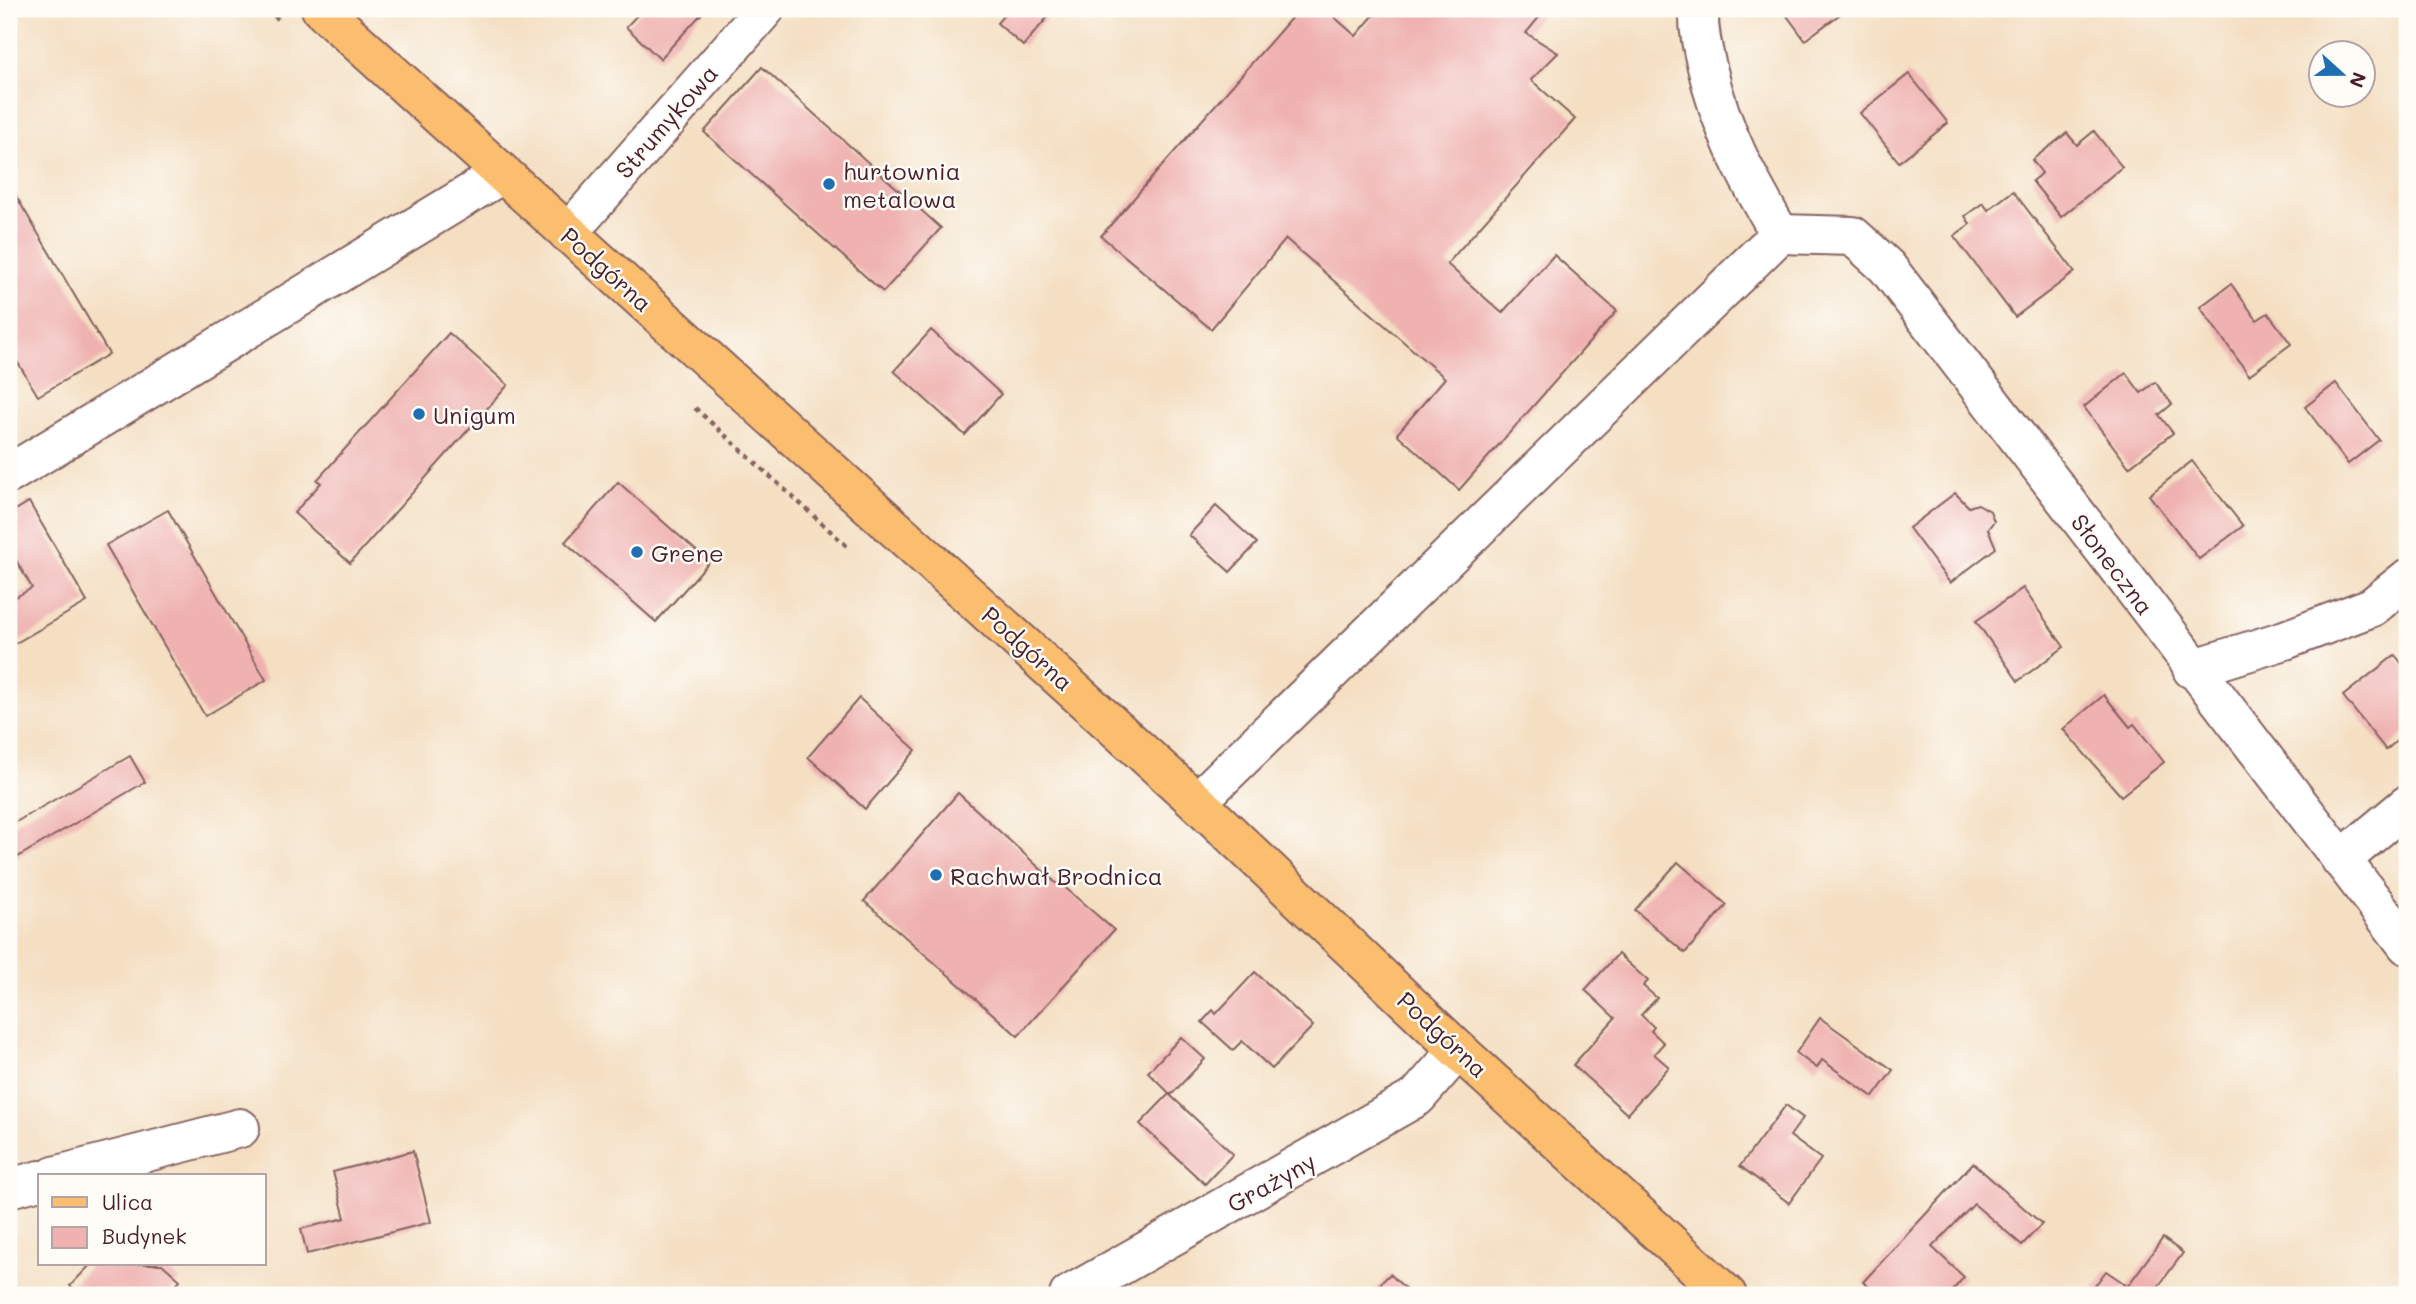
<svg xmlns="http://www.w3.org/2000/svg" width="2416" height="1304" font-family="Mali,sans-serif">
<style>
.building{fill:#efb2b0}
.lines{fill:none;stroke-linecap:round;stroke-linejoin:round}
.minor-casing{stroke:#866260;stroke-width:42}
.major-casing{stroke:#866260;stroke-width:42}
.path{stroke:#866260;stroke-width:4.5;stroke-dasharray:5 5;stroke-linecap:butt}
.minor{stroke:#fff;stroke-width:38}
.major{stroke:#fbbd6e;stroke-width:38}
.poi-dot{fill:#1f6fb2;stroke:#fdfcf7;stroke-width:2.5}
.labels{text-anchor:middle;dominant-baseline:central;stroke-width:5;stroke-linejoin:round;paint-order:stroke}
.street-label{font-size:24px;fill:#4a1f2b;stroke:#fdfcf7}
.poi-label{font-size:24px;fill:#4a1f2b;stroke:#fdfcf7;text-anchor:start}
</style>
<rect width="100%" height="100%" fill="#fdfcf7"/>
<filter id="ink" filterUnits="userSpaceOnUse"><feTurbulence type="fractalNoise" baseFrequency=".0143" numOctaves="2"/><feDisplacementMap in="SourceGraphic" scale="14" xChannelSelector="R" yChannelSelector="G"/><feConvolveMatrix kernelMatrix="1 2 1 2 8 2 1 2 1" color-interpolation-filters="sRGB"/></filter>
<filter id="wash" filterUnits="userSpaceOnUse"><feTurbulence type="fractalNoise" baseFrequency=".00686" numOctaves="4" result="noise"/><feDisplacementMap in="SourceGraphic" scale="28" xChannelSelector="R" yChannelSelector="G"/><feGaussianBlur stdDeviation="1.57" result="paint"/><feColorMatrix in="noise" values="0 0 0 0 0 0 0 0 0 0 0 0 0 0 0 0 0 1.4 0 .05"/><feComposite in="paint" operator="in"/></filter>
<g filter="url(#wash)">
<rect width="100%" height="100%" fill="#f4dfc3"/>
<g id="blocks">
<g class="building">
<polygon points="643,9 706,9 660,59 626,27"/>
<polygon points="1009,9 1037,9 1047,18 1023,46 997,23"/>
<polygon points="1299,9 1325,9 1356,36 1379,9 1546,9 1526,33 1558,53 1531,80 1575,119 1447,264 1502,313 1554,255 1617,311 1459,490 1397,434 1445,378 1286,239 1211,329 1101,236"/>
<polygon points="1782,9 1847,9 1805,40"/>
<polygon points="762,67 941,228 883,292 704,132"/>
<polygon points="1909,74 1948,123 1899,162 1860,113"/>
<polygon points="2094,131 2122,167 2061,217 2032,181 2042,173 2032,160 2067,133 2077,145"/>
<polygon points="9,184 109,354 38,396 9,348"/>
<polygon points="2013,191 2075,272 2015,317 1954,236 1970,224 1965,216 1983,203 1988,210"/>
<polygon points="2231,284 2257,320 2268,313 2291,344 2249,375 2200,307"/>
<polygon points="931,330 1001,394 965,435 894,371"/>
<polygon points="449,333 508,385 350,563 294,513 321,483 317,480"/>
<polygon points="2126,373 2141,393 2155,382 2172,404 2159,415 2173,433 2129,467 2084,407"/>
<polygon points="2336,383 2379,440 2348,464 2305,407"/>
<polygon points="2192,461 2243,526 2199,559 2149,495"/>
<polygon points="618,482 709,562 656,622 565,542"/>
<polygon points="1955,493 1969,507 1978,504 1990,511 1994,521 1988,529 1996,548 1950,583 1909,528"/>
<polygon points="29,502 87,602 9,647 9,601 32,588 9,548 9,514"/>
<polygon points="1216,506 1257,543 1230,572 1189,535"/>
<polygon points="168,510 266,680 205,716 106,545"/>
<polygon points="2023,588 2064,647 2018,681 1976,621"/>
<polygon points="2395,655 2407,670 2407,732 2386,750 2343,696"/>
<polygon points="2104,695 2130,727 2134,724 2164,762 2121,796 2063,729"/>
<polygon points="859,698 916,750 865,809 808,757"/>
<polygon points="130,756 145,782 9,862 9,826"/>
<polygon points="958,793 1058,885 1060,883 1114,930 1018,1036 864,901"/>
<polygon points="1678,862 1727,905 1685,953 1635,910"/>
<polygon points="1618,954 1648,981 1643,986 1657,998 1641,1015 1654,1027 1651,1031 1664,1043 1654,1054 1669,1067 1627,1114 1573,1065 1615,1018 1585,990"/>
<polygon points="1255,972 1313,1026 1272,1069 1242,1041 1233,1050 1202,1022 1213,1010 1216,1014"/>
<polygon points="1820,1018 1893,1070 1873,1097 1822,1060 1817,1068 1796,1053"/>
<polygon points="1181,1037 1205,1059 1171,1095 1148,1072"/>
<polygon points="1169,1094 1233,1154 1205,1184 1140,1124"/>
<polygon points="1786,1105 1803,1118 1790,1136 1821,1159 1789,1203 1740,1166"/>
<polygon points="413,1151 431,1222 307,1254 301,1229 345,1218 333,1172"/>
<polygon points="1973,1163 2042,1224 2022,1245 1974,1204 1932,1247 1964,1277 1953,1290 1959,1295 1879,1295 1863,1282"/>
<polygon points="2163,1238 2183,1253 2152,1295 2121,1295"/>
<polygon points="91,1264 162,1264 180,1280 167,1295 81,1295 70,1286"/>
<polygon points="2106,1271 2125,1284 2117,1295 2098,1295 2091,1291"/>
<polygon points="1390,1274 1412,1295 1369,1295"/>
</g>
</g>
</g>
<g filter="url(#ink)">
<use href="#blocks" fill-opacity="0" stroke="#866260" stroke-width="2"/>
<g class="lines">
<defs>
<g id="minor">
<path d="M 1699,9 C 1698,29 1702,47 1707,67 C 1722,133 1747,177 1780,234"/>
<polyline points="568,233 765,9"/>
<polyline points="9,474 502,174"/>
<polyline points="2192,669 2285,640 2372,607 2407,579"/>
<polyline points="1197,802 1780,234 1853,236 1887,267 2407,945"/>
<polyline points="2341,860 2407,805"/>
<polyline points="54,1176 240,1128"/>
<polyline points="9,1188 40,1180"/>
<polyline points="1069,1295 1417,1097 1458,1050"/>
</g>
<polyline id="major" points="321,9 1197,802 1458,1050 1727,1295"/>
</defs>
<use href="#minor" class="minor-casing"/>
<use href="#major" class="major-casing"/>
<g class="path">
<polyline points="267,9 281,22"/>
<polyline points="695,408 849,548"/>
</g>
<use href="#minor" class="minor"/>
<use href="#major" class="major"/>
</g>
</g>
<g class="poi-dot">
<circle cx="829" cy="184" r="7"/>
<circle cx="419" cy="414" r="7"/>
<circle cx="637" cy="552" r="7"/>
<circle cx="936" cy="875" r="7"/>
</g>
<g class="labels">
<g class="street-label">
<text transform="translate(666 121) rotate(-49)">Strumykowa</text>
<text transform="translate(607 269) rotate(42)">Podgórna</text>
<text transform="translate(2113 564) rotate(53)">Słoneczna</text>
<text transform="translate(1028 648) rotate(42)">Podgórna</text>
<text transform="translate(1443 1034) rotate(43)">Podgórna</text>
<text transform="translate(1271 1182) rotate(-29)">Grażyny</text>
</g>
<g class="poi-label">
<text x="843" y="170">hurtownia<tspan x="843" dy="28">metalowa</tspan></text>
<text x="433" y="414">Unigum</text>
<text x="651" y="552">Grene</text>
<text x="950" y="875">Rachwał Brodnica</text>
</g>
</g>
<rect width="2416" height="1304" fill="none" stroke="#fdfcf7" stroke-width="35"/>
<rect x="38" y="1174" width="228" height="91" fill="#fdfcf7" stroke="#b5a4a5" stroke-width="2"/>
<rect x="52" y="1197" width="35" height="10" fill="#fbbd6e" stroke="#b5a4a5" stroke-width="2"/>
<text x="102" y="1210" font-size="21" fill="#4a1f2b">Ulica</text>
<rect x="52" y="1227" width="35" height="21" fill="#efb2b0" stroke="#b5a4a5" stroke-width="2"/>
<text x="102" y="1244" font-size="21" fill="#4a1f2b">Budynek</text>
<g transform="translate(2342 74) rotate(111)"><circle r="33" fill="#fdfcf7" stroke="#b5a4a5" stroke-width="2"/>
<path d="M0-5L12 26L0 18L-12 26Z" fill="#1f6fb2"/>
<text y="-10" font-size="19" font-weight="bold" text-anchor="middle" fill="#4a1f2b">N</text>
</g>
</svg>
